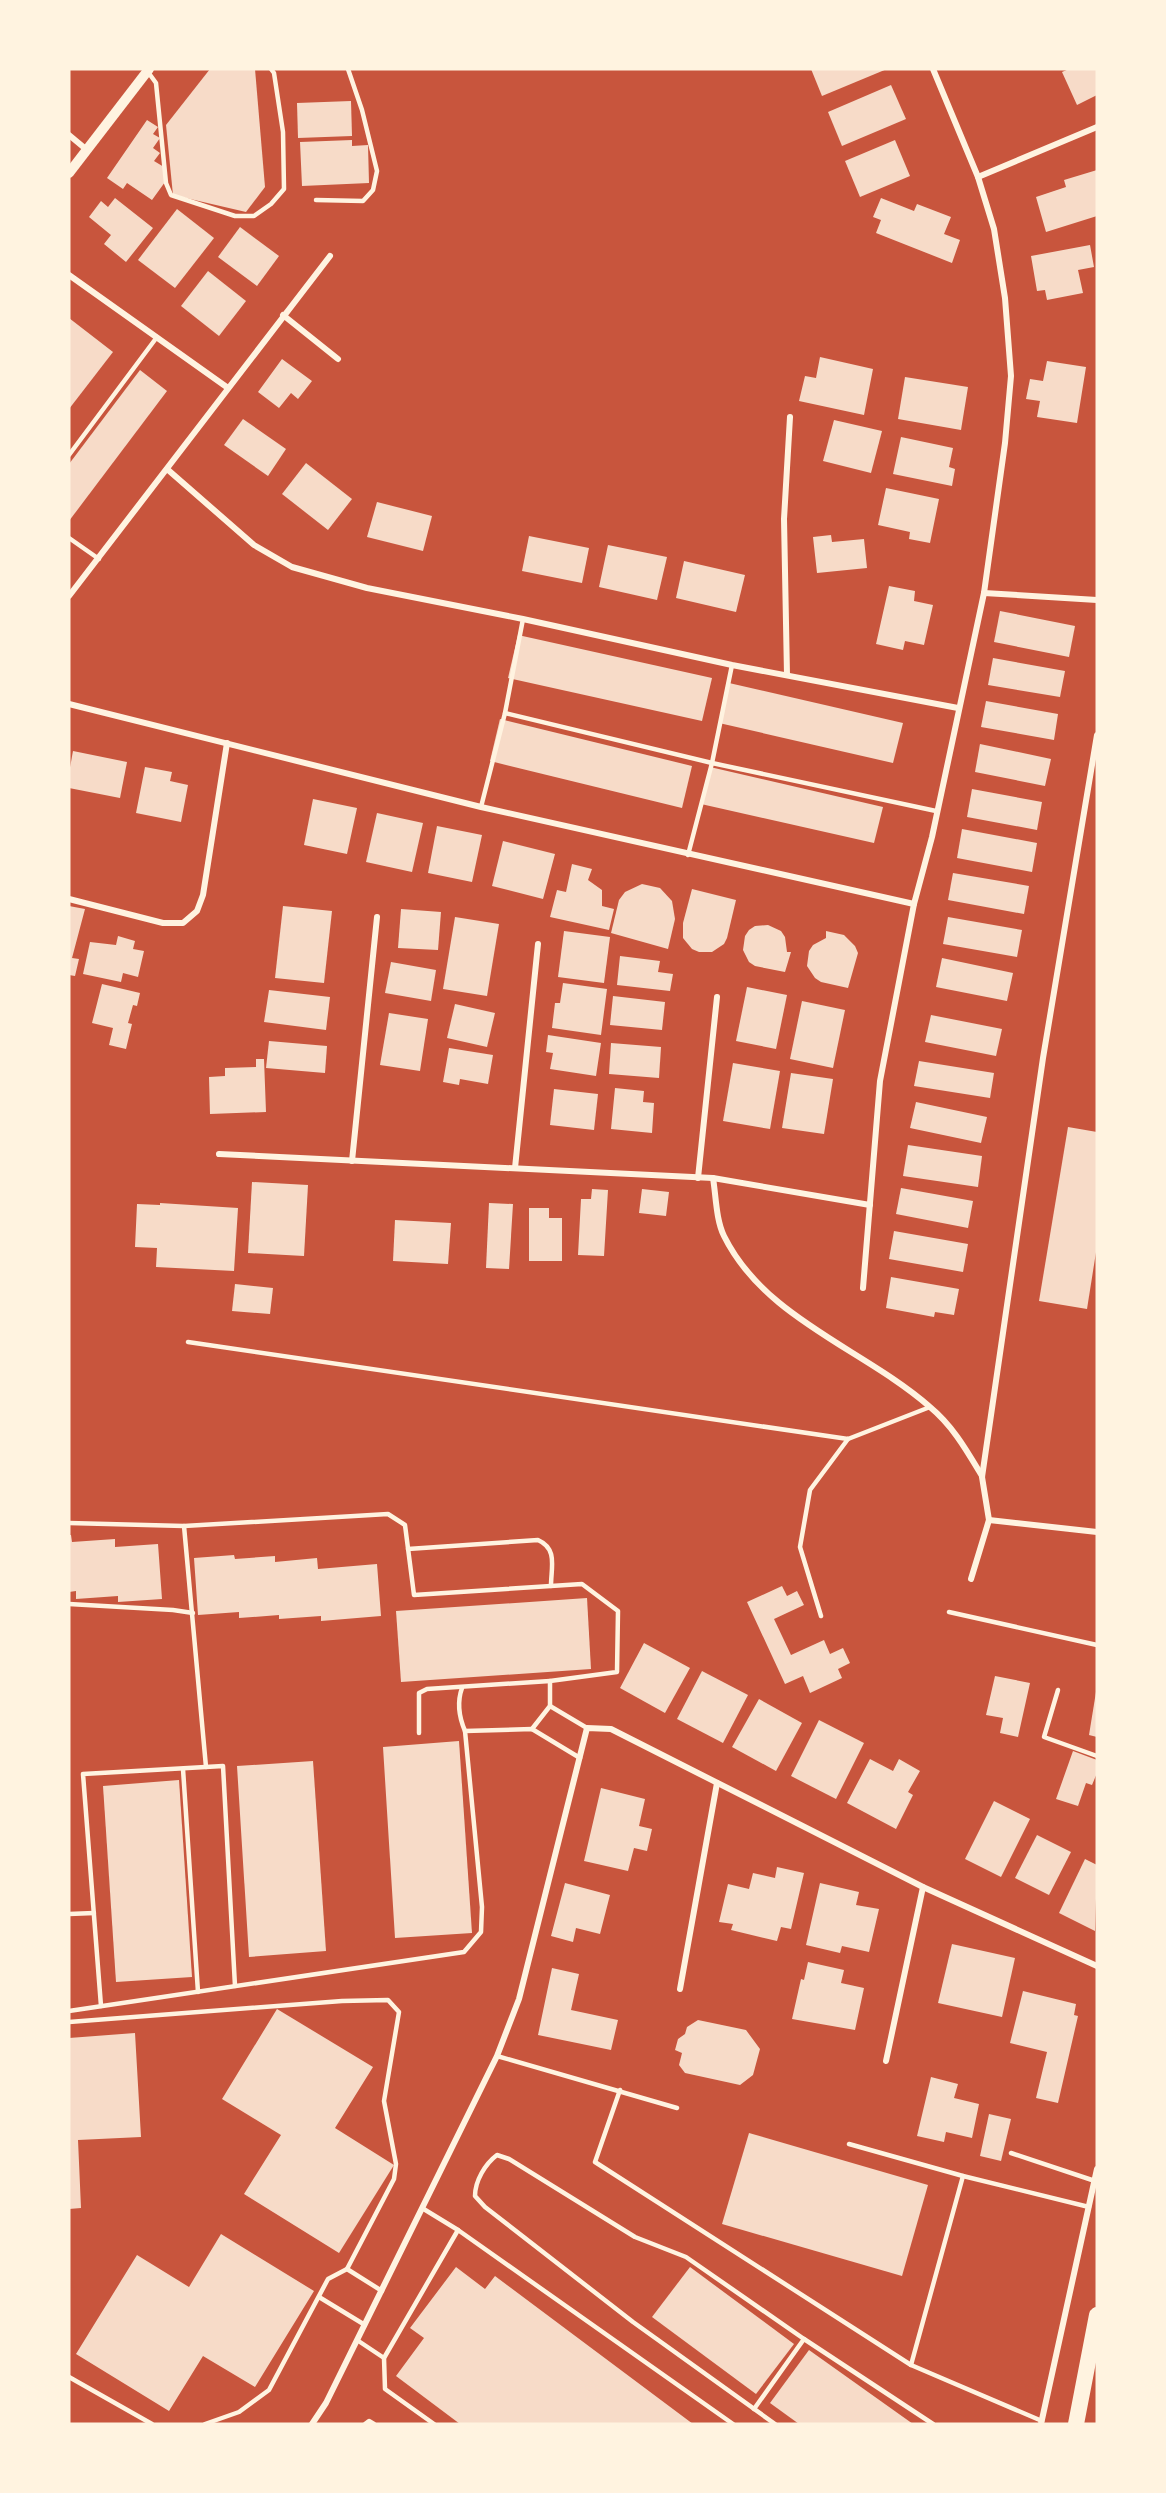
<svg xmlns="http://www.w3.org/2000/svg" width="1166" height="2493" font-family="Poppins,sans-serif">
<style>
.building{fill:#f7dbc8}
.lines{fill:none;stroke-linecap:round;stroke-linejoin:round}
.service{stroke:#fff3e0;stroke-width:4.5}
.minor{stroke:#fff3e0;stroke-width:6}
.tertiary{stroke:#fff3e0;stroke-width:10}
.trunk{stroke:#fff3e0;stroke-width:16}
</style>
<rect width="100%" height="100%" fill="#c8553d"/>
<g class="building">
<polygon points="210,69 255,69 265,187 246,212 173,195 166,125"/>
<polygon points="811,69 887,69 822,96"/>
<polygon points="1069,69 1097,69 1097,95 1077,105 1062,72"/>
<polygon points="891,85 906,119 842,146 828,112"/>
<polygon points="351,101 352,136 298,138 297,103"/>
<polygon points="147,120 158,127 153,134 160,138 153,148 160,153 154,161 164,167 165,182 152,200 127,183 123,189 107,178"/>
<polygon points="352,140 352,146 368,145 369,183 302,186 300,142"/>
<polygon points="895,140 910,176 860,197 845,161"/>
<polygon points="1097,170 1097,216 1046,232 1036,197 1066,187 1064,180"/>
<polygon points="115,198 153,228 126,262 104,244 111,235 89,217 101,201 108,207"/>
<polygon points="881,198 914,211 917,204 951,217 944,234 960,240 952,263 876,233 881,220 873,217"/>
<polygon points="177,209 214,238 175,288 138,260"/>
<polygon points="240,227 279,256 257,286 218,257"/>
<polygon points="1090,245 1094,267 1078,270 1083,293 1047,300 1045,290 1037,291 1031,256"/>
<polygon points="208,271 246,301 219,336 181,306"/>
<polygon points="69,318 113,352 69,409"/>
<polygon points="820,357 873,369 864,415 799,401 805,376 816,378"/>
<polygon points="282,359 312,381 298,399 291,393 279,408 258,392"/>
<polygon points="1047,361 1086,367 1077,423 1037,417 1040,401 1026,399 1030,379 1043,381"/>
<polygon points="140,370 167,391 69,521 69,464"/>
<polygon points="905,377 968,387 961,430 898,419"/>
<polygon points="243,419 286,449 268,476 224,445"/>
<polygon points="834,420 882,431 871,473 823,461"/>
<polygon points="901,437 953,448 949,467 955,469 952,486 893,474"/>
<polygon points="306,463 352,499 328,530 282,494"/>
<polygon points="886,488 939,499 930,543 909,539 910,532 878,525"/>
<polygon points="377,502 432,516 423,551 367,537"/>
<polygon points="831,535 832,542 864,539 867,568 817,573 813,537"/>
<polygon points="529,536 589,548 582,583 522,571"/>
<polygon points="608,545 667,557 657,600 599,587"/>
<polygon points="684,561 745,575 736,612 676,598"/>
<polygon points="889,586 915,591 914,601 933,605 924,645 905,641 903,650 876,644"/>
<polygon points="1000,611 1075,626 1069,657 994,642"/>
<polygon points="518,635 712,678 702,721 508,678"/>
<polygon points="993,658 1065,671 1060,697 988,685"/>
<polygon points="729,683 903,723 893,763 719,723"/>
<polygon points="986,701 1058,714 1054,740 981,727"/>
<polygon points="500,719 692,766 682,808 490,761"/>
<polygon points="980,744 1051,759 1045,786 975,772"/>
<polygon points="73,751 127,762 120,798 69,788 69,773"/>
<polygon points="145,767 172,772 170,781 188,785 181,822 136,813"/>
<polygon points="710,767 883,807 874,843 701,804"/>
<polygon points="972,789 1042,802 1037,830 967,817"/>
<polygon points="313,799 357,808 347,854 304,845"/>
<polygon points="377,813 423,823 412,872 366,862"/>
<polygon points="437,826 482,835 472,882 428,873"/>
<polygon points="962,829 1037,843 1032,872 957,858"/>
<polygon points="503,841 555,854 543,899 492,886"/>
<polygon points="572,864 592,869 588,880 602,890 602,906 614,909 609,930 550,917 557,890 566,892"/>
<polygon points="953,873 1029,886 1024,914 948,900"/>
<polygon points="642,884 660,888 672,901 675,919 668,949 611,933 619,900 625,892"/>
<polygon points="692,889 736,900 727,938 724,944 712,952 699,952 692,949 683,938 683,923"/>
<polygon points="69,906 85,909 72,958 79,959 75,976 69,975"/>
<polygon points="283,906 332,911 324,983 275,978"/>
<polygon points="401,909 441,912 438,950 398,948"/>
<polygon points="455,917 499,924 487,996 443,989"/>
<polygon points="948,917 1022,930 1017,957 943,944"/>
<polygon points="768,925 781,931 785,937 787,952 791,952 785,972 755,966 749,962 743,950 745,936 749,930 755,926"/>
<polygon points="564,931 610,937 604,983 558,977"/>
<polygon points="826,931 844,935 855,946 858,953 848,988 821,982 815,978 807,966 809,951 813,945 826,938"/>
<polygon points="118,936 135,941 133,949 144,951 138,977 123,973 121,982 83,974 90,942 116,945"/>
<polygon points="620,956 660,961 658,972 673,974 670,991 617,985"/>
<polygon points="942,958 1013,973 1007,1001 936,987"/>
<polygon points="391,962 436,970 431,1001 385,993"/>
<polygon points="563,983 607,989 601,1035 552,1028 555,1003 560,1003"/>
<polygon points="102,984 140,993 137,1006 133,1005 128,1023 132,1024 126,1049 109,1045 113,1028 92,1023"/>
<polygon points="747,987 787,995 776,1049 736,1041"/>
<polygon points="269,990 330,997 326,1030 264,1022"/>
<polygon points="613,996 665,1002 662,1030 610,1025"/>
<polygon points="802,1001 845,1010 833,1068 790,1059"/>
<polygon points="455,1004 495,1013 487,1047 447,1038"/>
<polygon points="389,1013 428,1019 420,1071 380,1065"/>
<polygon points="931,1015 1002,1029 996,1056 925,1042"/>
<polygon points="548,1035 601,1043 596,1076 550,1069 553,1053 546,1052"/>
<polygon points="269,1041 327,1046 325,1073 266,1068"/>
<polygon points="611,1043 661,1047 659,1078 609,1074"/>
<polygon points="449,1048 493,1055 488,1084 460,1079 459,1085 443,1082"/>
<polygon points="256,1059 264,1059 266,1112 210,1114 209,1077 225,1076 225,1068 256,1067"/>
<polygon points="919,1061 994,1073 990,1098 914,1086"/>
<polygon points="733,1063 780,1071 770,1129 723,1121"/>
<polygon points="791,1073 833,1079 824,1134 782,1128"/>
<polygon points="615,1088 644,1091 643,1102 654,1103 652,1133 611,1129"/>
<polygon points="554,1089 598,1094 594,1130 550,1125"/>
<polygon points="916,1102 987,1117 981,1143 910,1128"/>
<polygon points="1068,1127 1097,1132 1097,1246 1087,1309 1039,1301"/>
<polygon points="908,1145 982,1156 978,1187 903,1176"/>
<polygon points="252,1182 308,1185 304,1256 248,1253"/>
<polygon points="901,1188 973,1201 968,1228 896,1214"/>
<polygon points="592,1189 608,1190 604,1256 578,1255 581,1199 591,1199"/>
<polygon points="642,1189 669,1192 666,1216 639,1213"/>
<polygon points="160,1203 238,1208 234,1271 156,1267 157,1248 135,1247 137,1204 160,1205"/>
<polygon points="489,1203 513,1204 509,1269 486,1268"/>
<polygon points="529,1208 549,1208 549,1218 562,1218 562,1261 529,1261"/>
<polygon points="395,1220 451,1223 448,1264 393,1261"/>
<polygon points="894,1231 968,1244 963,1272 889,1259"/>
<polygon points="891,1277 959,1289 954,1315 935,1312 934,1317 886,1308"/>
<polygon points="235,1284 273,1288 270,1314 232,1311"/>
<polygon points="69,1535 71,1535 72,1542 115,1539 115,1547 158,1544 162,1599 118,1602 118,1596 76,1599 76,1591 69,1592"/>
<polygon points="234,1555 235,1559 275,1556 275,1562 317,1558 318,1569 377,1564 381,1616 321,1621 321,1616 279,1619 279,1615 239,1618 239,1612 198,1615 194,1558"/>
<polygon points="782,1586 787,1596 797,1591 804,1605 774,1619 791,1655 824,1640 830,1654 843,1648 850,1663 838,1669 842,1678 810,1693 803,1676 785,1684 747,1602"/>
<polygon points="587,1598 591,1669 401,1682 396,1611"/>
<polygon points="644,1643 690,1668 665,1713 620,1688"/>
<polygon points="702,1671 748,1695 723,1743 677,1719"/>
<polygon points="995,1676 1030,1683 1018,1737 1000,1733 1003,1718 986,1715"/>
<polygon points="1096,1692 1097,1692 1097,1737 1089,1735"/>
<polygon points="759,1699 802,1723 776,1771 732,1747"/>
<polygon points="819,1720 864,1743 836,1799 791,1776"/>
<polygon points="459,1741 472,1933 395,1938 383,1747"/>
<polygon points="1073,1751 1097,1760 1097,1773 1092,1785 1086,1783 1078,1806 1056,1799"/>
<polygon points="870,1759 893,1771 899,1759 920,1771 908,1792 913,1795 896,1829 847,1803"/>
<polygon points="313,1761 326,1951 249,1957 237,1766"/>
<polygon points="179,1780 192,1977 116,1982 103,1786"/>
<polygon points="601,1788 645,1799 639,1826 652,1829 647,1851 634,1848 628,1871 584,1861"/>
<polygon points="994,1801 1030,1819 1001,1877 965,1859"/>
<polygon points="1037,1835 1071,1852 1049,1895 1015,1878"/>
<polygon points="1085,1859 1097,1865 1095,1931 1059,1913"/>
<polygon points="777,1867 804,1873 791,1929 781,1927 777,1941 731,1930 733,1924 719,1922 728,1884 749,1889 753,1873 775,1878"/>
<polygon points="565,1883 610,1895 600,1934 576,1928 573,1942 551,1936"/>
<polygon points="820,1883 859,1892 856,1905 879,1909 869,1952 842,1946 840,1953 806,1945"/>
<polygon points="952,1944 1015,1958 1002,2017 938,2003"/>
<polygon points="808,1962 844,1970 841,1983 864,1988 855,2030 792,2019 801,1979 804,1980"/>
<polygon points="552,1968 579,1974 571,2010 618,2020 611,2050 538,2035"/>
<polygon points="1023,1991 1076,2004 1074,2015 1078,2016 1058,2103 1036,2098 1047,2052 1010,2043"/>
<polygon points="277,2009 373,2067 335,2128 394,2165 339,2253 244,2194 281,2135 222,2099"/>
<polygon points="698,2020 746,2030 760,2049 753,2075 740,2085 685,2073 679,2065 682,2053 675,2050 678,2039 685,2034 687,2027"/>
<polygon points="135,2033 141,2137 78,2140 81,2208 69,2209 69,2038"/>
<polygon points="931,2077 958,2084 954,2098 979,2104 972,2138 946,2132 944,2142 917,2136"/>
<polygon points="989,2114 1011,2119 1001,2161 980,2156"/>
<polygon points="749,2133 928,2185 902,2276 722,2224"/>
<polygon points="221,2234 314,2291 255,2387 203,2356 169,2411 76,2354 137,2255 189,2287"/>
<polygon points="456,2267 485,2289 495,2276 693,2424 460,2424 396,2376 424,2338 410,2328"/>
<polygon points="690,2267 794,2344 756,2394 652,2317"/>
<polygon points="809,2350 913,2424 799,2424 770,2403"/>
</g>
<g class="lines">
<g class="service">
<polyline points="148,72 156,83 166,183 171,195 235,216 254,216 271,204 284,189 283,132 274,73 271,69"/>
<polyline points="316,200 363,201 373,190 377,171 362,110 348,69"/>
<polyline points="69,455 157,337"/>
<polyline points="69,538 99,559"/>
<polyline points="505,713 712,763 936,811"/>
<polyline points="481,807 505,713 523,619"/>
<polyline points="688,855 712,763 732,665"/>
<polyline points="188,1342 848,1439 930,1407"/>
<polyline points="69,1523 184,1526 388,1514 405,1525 414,1595 582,1584 618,1611 617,1672 550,1681 550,1706 532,1729"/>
<polyline points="184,1526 206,1767"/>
<path d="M 408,1549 L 538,1540 C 558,1549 551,1567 551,1586"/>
<polyline points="69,1604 173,1610 193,1613"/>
<polyline points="949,1612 1097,1645"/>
<polyline points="821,1616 800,1547 810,1490 848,1439"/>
<path d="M 462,1688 C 457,1702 459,1717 465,1731"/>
<polyline points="1058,1690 1044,1737 1097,1756"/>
<polyline points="550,1706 587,1728"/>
<polyline points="419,1733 419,1693 427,1689 550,1681"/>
<polyline points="183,1769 198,1992"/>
<polyline points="69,1914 94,1913"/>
<polyline points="101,2006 83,1774 223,1766 235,1986"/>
<polyline points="69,2011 464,1952 481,1932 482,1907 465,1731 532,1729 580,1758"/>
<polyline points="69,2022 342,2001 388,2000 399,2012 384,2101 396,2164 394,2179 347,2269 328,2279 269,2390 239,2412 205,2424"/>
<polyline points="497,2056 677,2108"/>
<polyline points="620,2090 595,2162 911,2365 1042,2421"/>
<polyline points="849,2144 963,2176 1089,2207"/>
<polyline points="1011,2153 1095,2181"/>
<polyline points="422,2208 458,2230 733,2424"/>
<polyline points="347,2269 382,2291"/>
<polyline points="319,2297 365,2325"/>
<polyline points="357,2340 384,2358"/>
<polyline points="911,2365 963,2176"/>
<polyline points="69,2377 152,2424"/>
<polyline points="754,2409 804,2339"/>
<polyline points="365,2424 369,2421 374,2424"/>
<polyline points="434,2424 385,2389 384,2358 458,2230"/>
<path d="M 775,2424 L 633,2322 L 485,2207 L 475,2196 C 475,2181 485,2164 497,2155 L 509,2159 L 635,2237 L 686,2257 L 804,2339 L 933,2424"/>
</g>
<g class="minor">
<polyline points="69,135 87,150"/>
<polyline points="978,177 1097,127"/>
<polyline points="69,275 228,388"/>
<polyline points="283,315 338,359"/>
<polyline points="167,469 254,545 292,567 367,588 523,619 732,665 958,708"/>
<polyline points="984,593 1097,600"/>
<polyline points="69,596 330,256"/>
<polyline points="787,675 784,519 790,417"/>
<polyline points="69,704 481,807 914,904"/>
<polyline points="69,899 163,923 183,923 197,911 203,895 227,743"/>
<polyline points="219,1154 713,1178 870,1205"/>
<polyline points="352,1161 377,917"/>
<polyline points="515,1168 538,944"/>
<polyline points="698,1178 717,997"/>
<path d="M 713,1178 C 716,1196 716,1220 724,1236 C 765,1319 864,1349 930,1407 C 953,1426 967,1451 982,1476"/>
<polyline points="863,1288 880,1081 914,904 932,837 984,593 1005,443 1011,376 1005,298 994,229 978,177 933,69"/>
<polyline points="989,1520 1097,1532"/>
<polyline points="971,1579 989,1520 982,1477 1043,1058 1097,735"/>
<polyline points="680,1989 717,1783"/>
<polyline points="886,2061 923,1887"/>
<polyline points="312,2424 326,2403 497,2056 519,1999 587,1728 611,1729 923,1887 1097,1966"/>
<polyline points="1041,2424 1097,2169"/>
</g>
<polyline class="tertiary" points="69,173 149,69"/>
<polyline class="trunk" points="1076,2424 1097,2315"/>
</g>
<rect width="1166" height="2493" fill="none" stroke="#fff3e0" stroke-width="141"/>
</svg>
